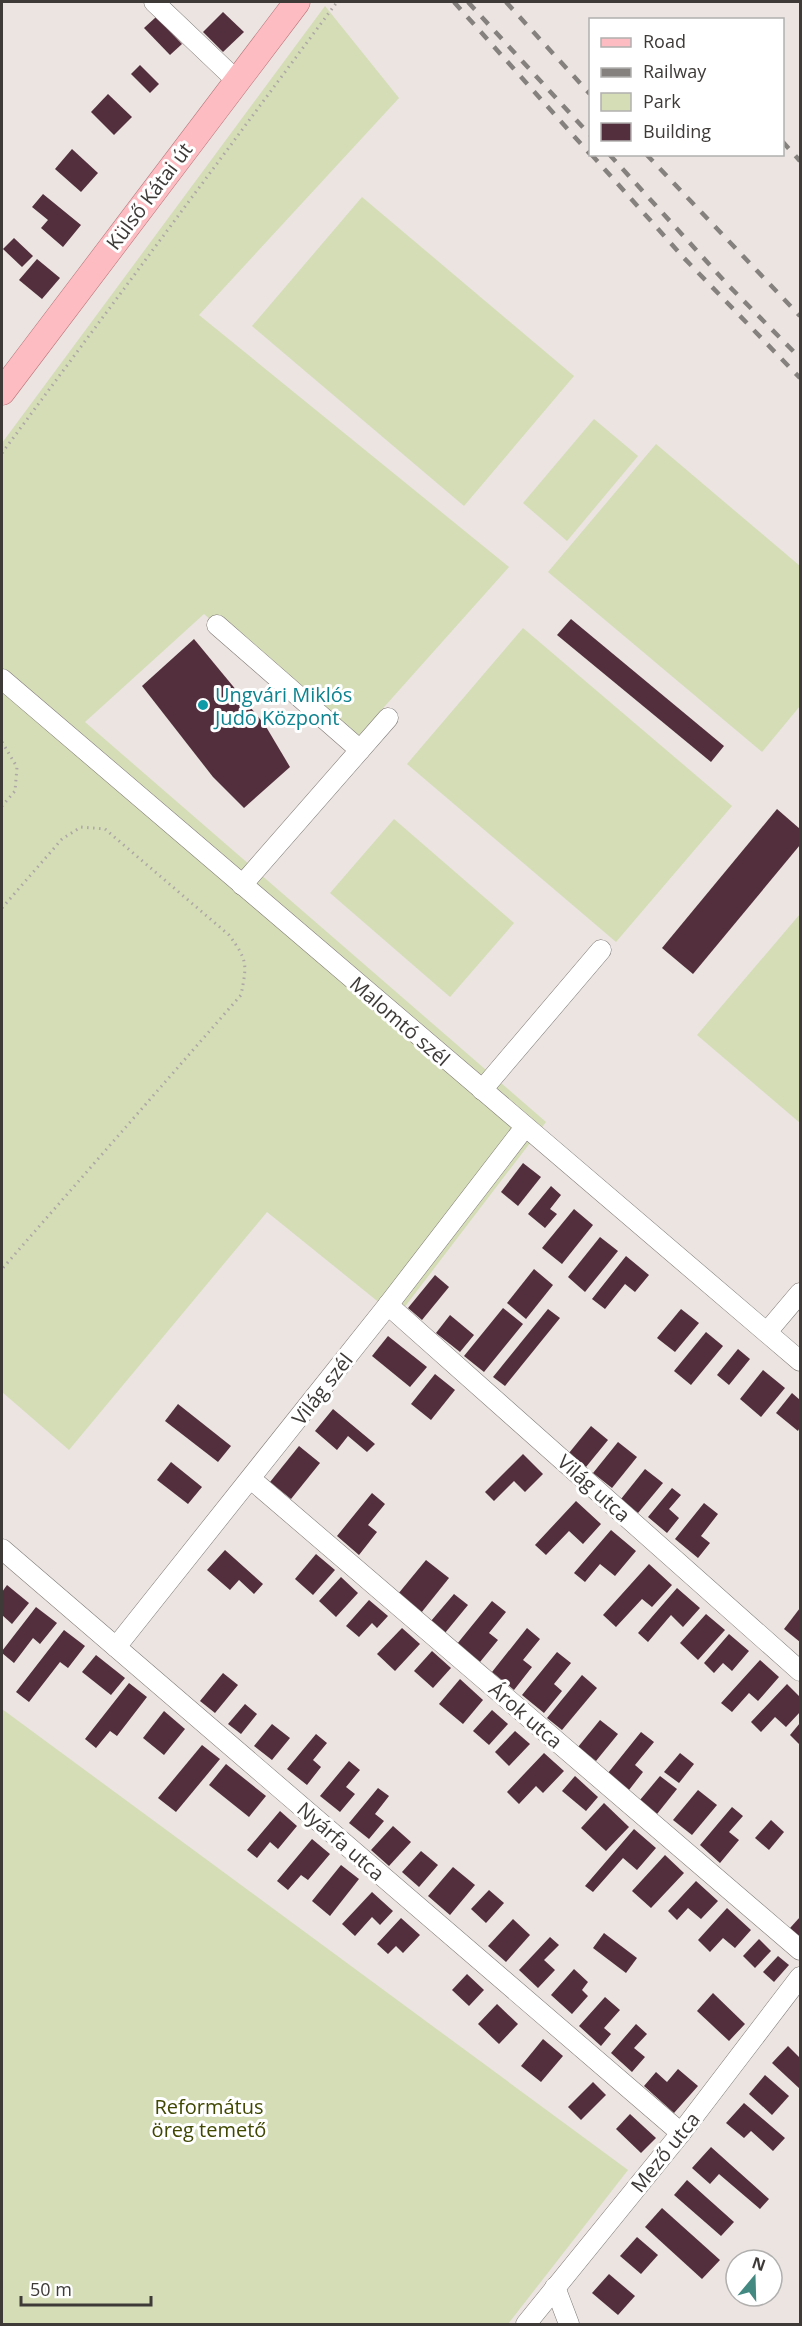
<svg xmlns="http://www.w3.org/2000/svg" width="802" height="2326" font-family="'Open Sans',sans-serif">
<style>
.green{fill:#d5ddb7}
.building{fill:#532f3d}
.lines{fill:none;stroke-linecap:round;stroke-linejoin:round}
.minor-casing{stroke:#7f7875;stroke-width:21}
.major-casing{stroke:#b87176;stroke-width:27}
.path{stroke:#ada7a5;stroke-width:3;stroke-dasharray:1.5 4.5;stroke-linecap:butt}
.minor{stroke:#fff;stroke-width:20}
.major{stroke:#fcbcc1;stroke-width:26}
.rail{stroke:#85817e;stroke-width:4.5;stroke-dasharray:10 10;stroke-linecap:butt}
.culture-dot{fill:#0f9aa8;stroke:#fff;stroke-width:2}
.labels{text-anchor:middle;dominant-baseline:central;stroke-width:6;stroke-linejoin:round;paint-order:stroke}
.street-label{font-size:20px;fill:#3d3a38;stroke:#fff}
.culture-label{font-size:20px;fill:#0d838f;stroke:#fff;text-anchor:start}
.park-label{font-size:20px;fill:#404802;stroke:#fff}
</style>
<rect width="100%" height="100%" fill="#ebe4e1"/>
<g class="green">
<polygon points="325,6 399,98 199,315 509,567 352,743 204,614 85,722 546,1122 397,1317 267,1212 69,1450 2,1392 2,443"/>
<polygon points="362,197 574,376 464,506 252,326"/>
<polygon points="594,419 638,456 567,541 523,503"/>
<polygon points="656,444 800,566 800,706 762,752 548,572"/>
<polygon points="523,628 732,806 616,942 407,764"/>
<polygon points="394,819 514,923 450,997 330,893"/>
<polygon points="800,914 800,1123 697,1035"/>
<polygon points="2,1709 628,2170 508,2324 2,2324"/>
</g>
<g class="building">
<polygon points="223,12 244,32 223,52 203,32"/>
<polygon points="156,17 182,44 170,55 144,28"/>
<polygon points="140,65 159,84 150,93 131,74"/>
<polygon points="108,94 132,117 114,135 91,112"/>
<polygon points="72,149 98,173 81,192 55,169"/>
<polygon points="43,194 81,225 63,247 41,228 48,220 32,207"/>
<polygon points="14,238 33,256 22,267 3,249"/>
<polygon points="37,259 60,278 42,299 19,280"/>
<polygon points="571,619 724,746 711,762 557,635"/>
<polygon points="194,639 265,725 290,767 244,808 213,777 142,686"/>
<polygon points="777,809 800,829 800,845 693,974 662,948"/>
<polygon points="523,1163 541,1177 518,1206 501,1192"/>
<polygon points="551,1186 561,1195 550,1209 557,1214 545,1228 528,1214"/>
<polygon points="574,1209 593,1225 562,1264 542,1248"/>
<polygon points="600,1237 618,1251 585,1292 568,1277"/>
<polygon points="626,1256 649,1275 635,1292 625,1284 605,1309 592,1299"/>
<polygon points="534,1269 553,1285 526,1319 507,1303"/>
<polygon points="435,1275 449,1287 422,1320 408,1308"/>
<polygon points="503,1308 523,1324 484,1372 464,1356"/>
<polygon points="548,1309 560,1318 505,1386 493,1377"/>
<polygon points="681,1309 699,1323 675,1352 657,1338"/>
<polygon points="450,1315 474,1335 460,1352 436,1333"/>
<polygon points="706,1332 723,1346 691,1385 674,1371"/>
<polygon points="388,1336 427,1367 410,1387 372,1356"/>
<polygon points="738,1349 750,1359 729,1385 717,1375"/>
<polygon points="763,1370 785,1388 761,1417 740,1399"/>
<polygon points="435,1374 455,1390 431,1420 411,1404"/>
<polygon points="792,1393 800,1400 800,1427 798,1431 776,1413"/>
<polygon points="178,1404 231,1446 218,1462 165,1421"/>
<polygon points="333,1409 375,1444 367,1452 348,1436 337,1450 315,1431"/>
<polygon points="591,1426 608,1440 586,1467 569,1453"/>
<polygon points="618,1442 637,1457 612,1488 593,1473"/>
<polygon points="299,1446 320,1463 291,1499 270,1482"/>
<polygon points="523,1454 543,1474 525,1492 514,1481 494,1501 485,1492"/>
<polygon points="171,1462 202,1487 188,1504 157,1480"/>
<polygon points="645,1469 663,1483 638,1513 621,1499"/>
<polygon points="672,1488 681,1495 669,1509 679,1518 667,1533 648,1517"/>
<polygon points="372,1493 385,1504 368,1525 377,1532 359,1555 337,1536"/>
<polygon points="576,1501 601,1524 583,1544 569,1531 546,1555 535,1545"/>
<polygon points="704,1503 718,1514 701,1536 710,1543 698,1558 675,1539"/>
<polygon points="611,1530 636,1551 615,1576 600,1564 585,1582 574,1573"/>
<polygon points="225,1550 263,1584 254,1594 239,1580 230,1590 207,1570"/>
<polygon points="316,1554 335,1570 313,1595 295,1579"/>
<polygon points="426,1560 449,1578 421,1613 398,1594"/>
<polygon points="649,1564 672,1585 652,1607 642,1599 616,1627 603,1615"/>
<polygon points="341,1577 358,1593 336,1617 319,1601"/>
<polygon points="7,1585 29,1603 12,1624 2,1615 2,1592"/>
<polygon points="677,1588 700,1608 683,1627 671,1615 648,1642 638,1633"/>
<polygon points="454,1594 468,1605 445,1633 431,1621"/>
<polygon points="369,1600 388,1616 377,1628 372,1623 359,1637 346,1626"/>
<polygon points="492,1601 506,1612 489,1633 498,1640 480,1662 457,1644"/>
<polygon points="36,1607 57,1623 40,1644 33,1638 14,1663 2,1653 2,1651"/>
<polygon points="800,1608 800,1642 784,1629"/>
<polygon points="706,1614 725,1630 698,1660 680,1643"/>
<polygon points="402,1628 420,1644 395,1671 377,1654"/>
<polygon points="527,1628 540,1639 523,1660 532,1667 514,1690 492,1672"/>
<polygon points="64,1630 85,1646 68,1668 60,1662 29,1702 16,1692"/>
<polygon points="729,1634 749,1651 732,1671 723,1663 714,1673 704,1663"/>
<polygon points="432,1651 451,1668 433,1688 414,1671"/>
<polygon points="557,1652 571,1663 554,1684 562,1691 544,1713 522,1695"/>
<polygon points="96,1655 125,1678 111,1695 82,1672"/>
<polygon points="760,1660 779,1677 758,1701 749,1693 732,1712 721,1703"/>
<polygon points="223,1673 238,1685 215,1713 200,1701"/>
<polygon points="582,1675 597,1688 562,1730 547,1718"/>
<polygon points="460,1679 483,1700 463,1724 439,1704"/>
<polygon points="129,1683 147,1697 117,1736 110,1731 96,1748 85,1739"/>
<polygon points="787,1684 800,1697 800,1712 786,1727 775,1717 761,1732 751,1722"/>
<polygon points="245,1704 257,1714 241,1734 228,1724"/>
<polygon points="492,1710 508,1724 489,1745 473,1731"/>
<polygon points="164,1711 185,1729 164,1755 143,1738"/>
<polygon points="600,1720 618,1734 596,1761 578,1747"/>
<polygon points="800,1723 800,1745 790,1735"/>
<polygon points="272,1724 290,1738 272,1760 254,1746"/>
<polygon points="515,1731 530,1744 509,1766 495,1752"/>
<polygon points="641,1732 654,1742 635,1765 643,1772 629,1790 608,1773"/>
<polygon points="316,1734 327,1743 313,1760 321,1767 307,1785 287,1769"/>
<polygon points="202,1745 220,1759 176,1812 158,1798"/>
<polygon points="544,1753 564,1771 543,1793 536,1786 519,1804 507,1792"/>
<polygon points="680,1753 694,1764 679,1783 664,1772"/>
<polygon points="349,1761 360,1770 346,1787 355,1794 340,1812 320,1796"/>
<polygon points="226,1764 266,1796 249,1817 209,1785"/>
<polygon points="575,1776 598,1797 586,1811 562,1791"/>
<polygon points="660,1776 677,1789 657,1814 640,1800"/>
<polygon points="378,1788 389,1796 375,1814 384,1821 369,1839 349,1823"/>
<polygon points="698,1790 717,1805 692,1835 673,1820"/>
<polygon points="604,1803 629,1827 606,1851 581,1828"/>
<polygon points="732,1807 743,1816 729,1832 739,1840 720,1863 700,1845"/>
<polygon points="280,1811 297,1826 278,1849 270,1842 257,1858 247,1850"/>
<polygon points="771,1820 784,1832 769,1850 755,1838"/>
<polygon points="393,1826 411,1842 389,1866 371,1850"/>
<polygon points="634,1829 656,1848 637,1870 623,1858 593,1892 585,1886"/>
<polygon points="312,1839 330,1854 308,1880 301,1875 288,1890 277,1881"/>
<polygon points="421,1851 438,1865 419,1887 402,1872"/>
<polygon points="665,1855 684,1873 651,1908 632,1891"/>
<polygon points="341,1865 359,1879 330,1916 312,1901"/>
<polygon points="453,1867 475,1885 450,1915 428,1896"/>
<polygon points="696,1881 718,1901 701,1919 688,1908 677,1920 668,1911"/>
<polygon points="489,1890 504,1903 486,1923 471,1909"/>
<polygon points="372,1892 393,1911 380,1925 372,1917 355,1936 342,1924"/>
<polygon points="727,1908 751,1930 735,1948 723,1938 710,1952 698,1940"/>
<polygon points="800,1917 800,1938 790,1928"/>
<polygon points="401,1918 420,1935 403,1953 396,1946 388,1954 377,1944"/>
<polygon points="513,1919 530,1935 506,1962 488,1946"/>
<polygon points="604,1933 637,1958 626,1973 593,1948"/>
<polygon points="550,1937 559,1945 544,1960 555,1970 538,1988 519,1970"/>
<polygon points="759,1939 771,1951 755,1968 743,1956"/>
<polygon points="778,1956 789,1965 774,1982 763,1972"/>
<polygon points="574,1969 588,1982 582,1990 588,1996 572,2014 551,1995"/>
<polygon points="467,1974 484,1990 469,2006 452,1990"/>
<polygon points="713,1993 745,2024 729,2041 697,2011"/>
<polygon points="605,1997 620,2010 604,2028 611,2034 601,2046 579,2026"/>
<polygon points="497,2004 518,2024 499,2044 478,2024"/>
<polygon points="636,2024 647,2034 634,2048 645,2057 632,2072 611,2053"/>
<polygon points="543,2039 563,2056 541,2082 521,2066"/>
<polygon points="788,2046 800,2058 800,2089 772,2063"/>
<polygon points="678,2069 698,2086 674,2113 644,2086 656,2072 667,2082"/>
<polygon points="765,2075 789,2096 772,2115 749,2094"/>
<polygon points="593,2082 606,2095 581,2120 568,2107"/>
<polygon points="744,2103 785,2138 773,2151 751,2131 744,2138 726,2123"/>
<polygon points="630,2114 656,2138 641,2153 616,2129"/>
<polygon points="711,2147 769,2199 760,2209 719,2174 710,2184 692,2168"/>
<polygon points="687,2180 734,2222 721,2236 674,2195"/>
<polygon points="662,2208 720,2260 702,2279 645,2227"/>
<polygon points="637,2237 658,2255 641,2274 620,2256"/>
<polygon points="609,2274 635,2296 618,2315 592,2293"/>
</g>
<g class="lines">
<defs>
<g id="minor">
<polyline points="154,2 236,80"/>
<polyline points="217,625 360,750"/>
<polyline points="2,679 800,1361"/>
<polyline points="242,885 388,718"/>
<polyline points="482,1090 601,950"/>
<polyline points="388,1305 800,1671"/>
<polyline points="767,1332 800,1293"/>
<polyline points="251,1479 800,1950"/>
<polyline points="2,1549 681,2133"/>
<polyline points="116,1647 388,1305 525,1127"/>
<polyline points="555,2287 569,2324"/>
<polyline points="526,2324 681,2133 800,1977"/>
</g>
<polyline id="major" points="2,392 297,2"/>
</defs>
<use href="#minor" class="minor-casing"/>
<use href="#major" class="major-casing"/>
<g class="path">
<polyline points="2,453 337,2"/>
<polyline points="2,742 17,767 15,791 2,806"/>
<path d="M 2,908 L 62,839 L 81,827 L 105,829 L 229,935 C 248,961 247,964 241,995 L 2,1269"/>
</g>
<use href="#minor" class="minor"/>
<use href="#major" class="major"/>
<g class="rail">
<polyline points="454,2 590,154"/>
<polyline points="468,2 590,135"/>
<polyline points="506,2 590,94"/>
<polyline points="782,141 800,161"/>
<polyline points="591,154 684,258 800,378"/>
<polyline points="609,154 728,285 800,358"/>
<polyline points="646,154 800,316"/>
</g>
</g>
<circle class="culture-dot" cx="203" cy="705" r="6"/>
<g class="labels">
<g class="street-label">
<text transform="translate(149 196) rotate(-53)">Külső Kátai út</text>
<text transform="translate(400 1021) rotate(41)">Malomtó szél</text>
<text transform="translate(322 1389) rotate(-52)">Világ szél</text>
<text transform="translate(594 1488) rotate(42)">Világ utca</text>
<text transform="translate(526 1715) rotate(41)">Árok utca</text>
<text transform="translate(341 1841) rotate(41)">Nyárfa utca</text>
<text transform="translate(665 2152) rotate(-51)">Mező utca</text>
</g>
<g class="culture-label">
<text x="215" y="694">Ungvári Miklós<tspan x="215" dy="23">Judo Központ</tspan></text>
</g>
<g class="park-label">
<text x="209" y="2106">Református<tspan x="209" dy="23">öreg temető</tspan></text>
</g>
</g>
<rect width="802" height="2326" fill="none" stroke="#3d3a38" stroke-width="6"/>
<rect x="589" y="18" width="195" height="138" fill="#ffffff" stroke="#b1b0af" stroke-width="1.5"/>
<rect x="601" y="38" width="30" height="9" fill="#fcbcc1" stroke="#b1b0af" stroke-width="1.5"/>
<text x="643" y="48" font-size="18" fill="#3d3a38">Road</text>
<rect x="601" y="68" width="30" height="9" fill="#85817e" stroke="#b1b0af" stroke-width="1.5"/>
<text x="643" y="78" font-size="18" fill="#3d3a38">Railway</text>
<rect x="601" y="93" width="30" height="18" fill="#d5ddb7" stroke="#b1b0af" stroke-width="1.5"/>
<text x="643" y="108" font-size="18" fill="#3d3a38">Park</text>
<rect x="601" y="123" width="30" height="18" fill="#532f3d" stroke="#b1b0af" stroke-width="1.5"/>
<text x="643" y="138" font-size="18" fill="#3d3a38">Building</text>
<g transform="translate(754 2278) rotate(19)"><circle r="28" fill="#ffffff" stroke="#b1b0af" stroke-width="1.5"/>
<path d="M0-4.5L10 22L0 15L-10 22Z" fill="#438982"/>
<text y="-9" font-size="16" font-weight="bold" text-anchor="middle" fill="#3d3a38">N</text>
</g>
<path d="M21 2296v9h130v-9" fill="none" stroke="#3d3a38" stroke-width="3"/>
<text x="30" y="2296" font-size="18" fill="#3d3a38" stroke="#ffffff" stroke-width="4.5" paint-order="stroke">50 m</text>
</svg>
